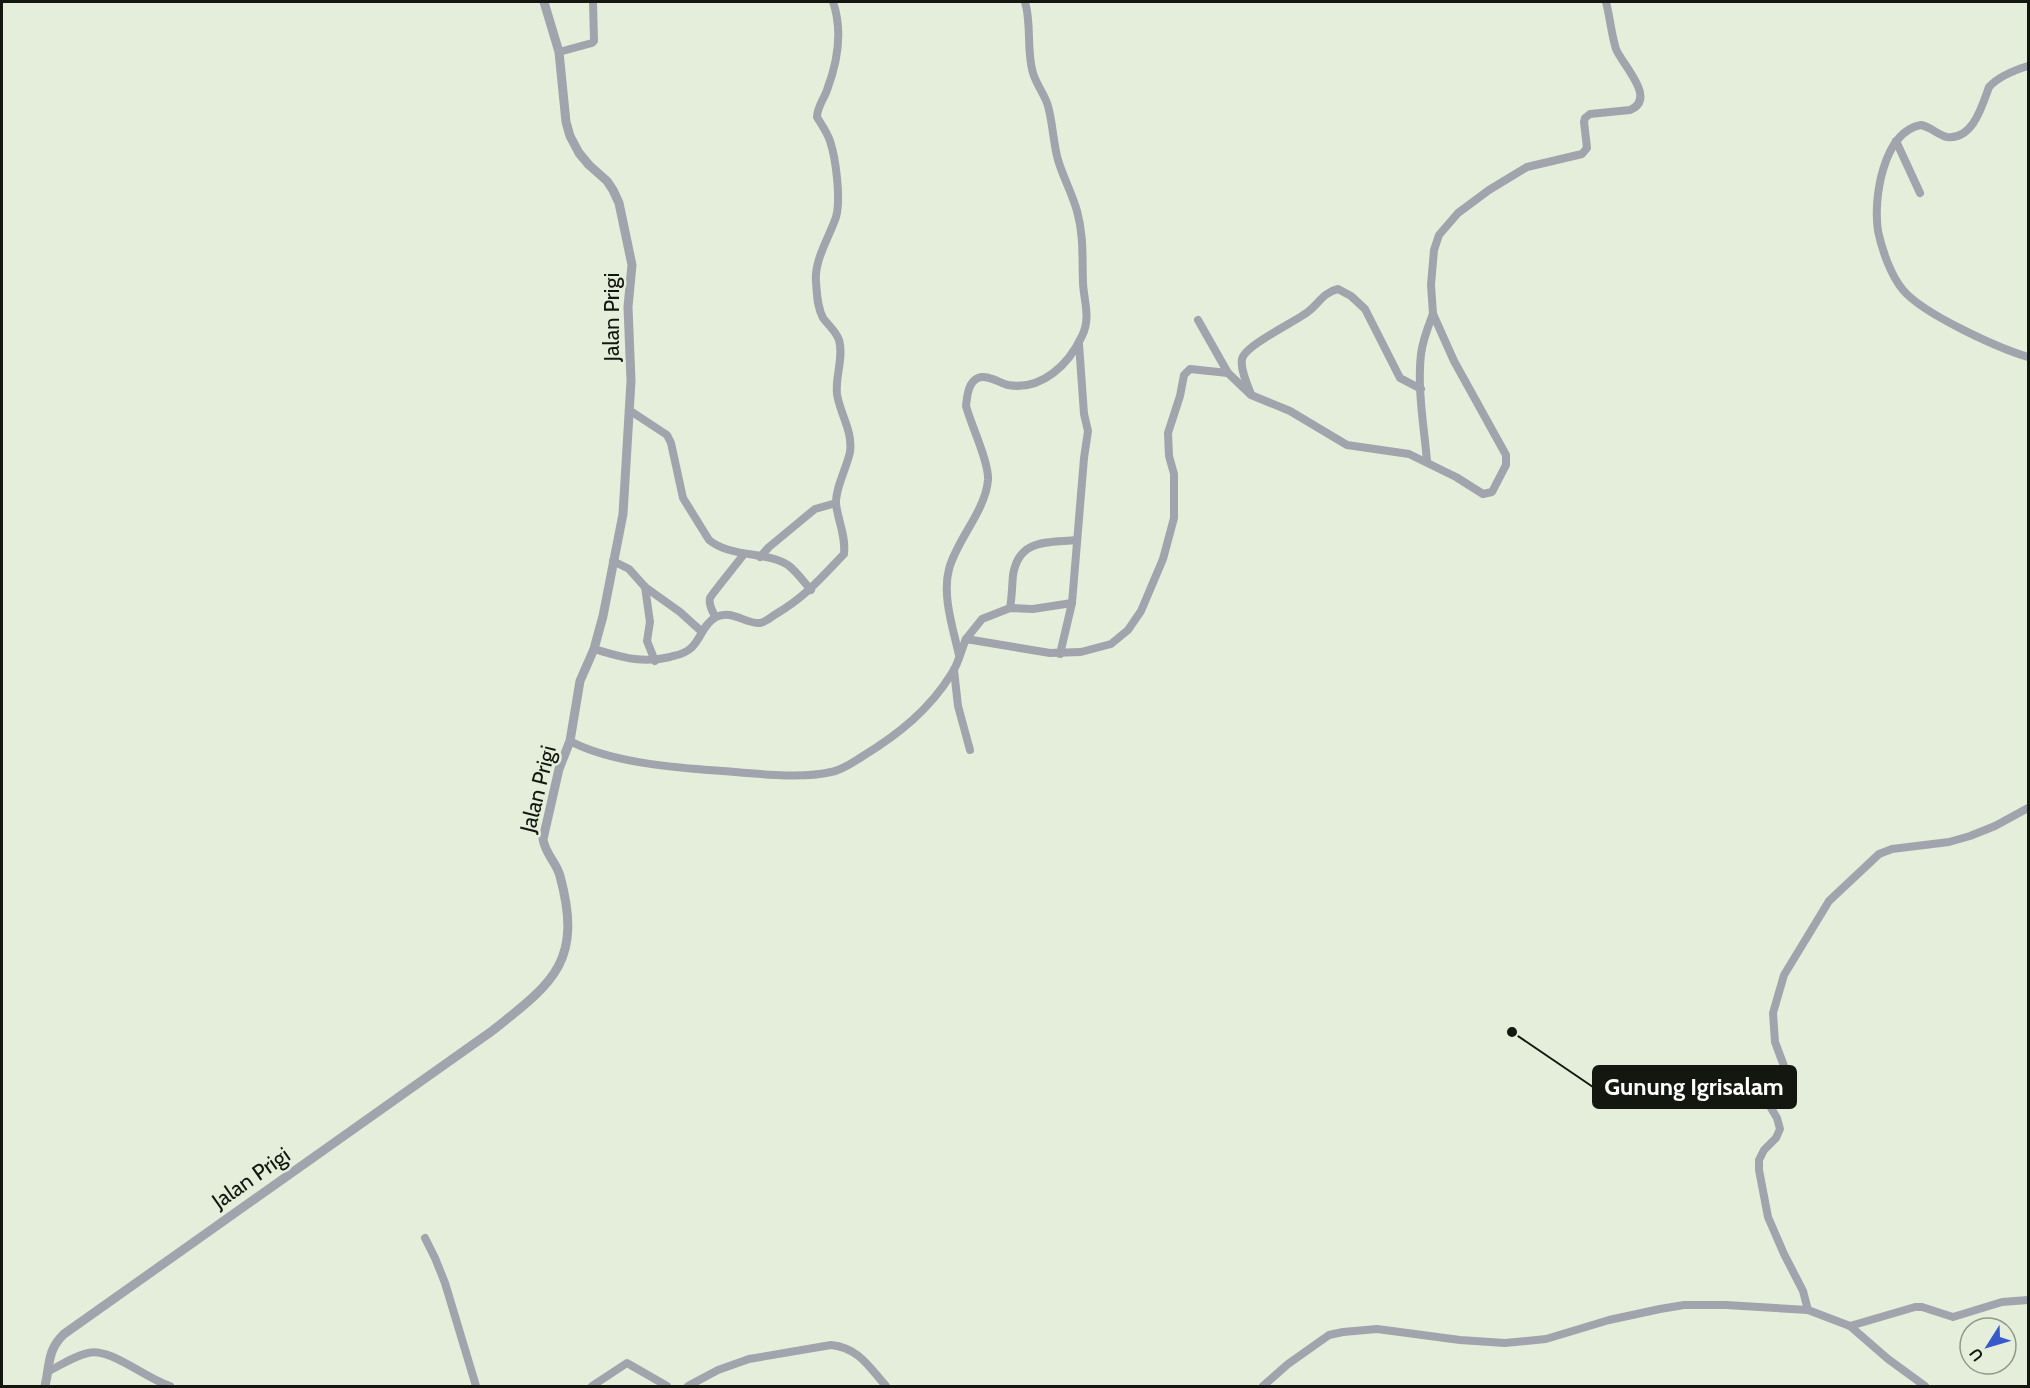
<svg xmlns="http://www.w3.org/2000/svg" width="2030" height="1388" font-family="Cabin,sans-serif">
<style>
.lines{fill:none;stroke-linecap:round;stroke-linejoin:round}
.minor{stroke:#a1a4ac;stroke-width:8}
.tertiary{stroke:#a1a4ac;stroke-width:9}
.labels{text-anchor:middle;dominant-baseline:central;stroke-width:5;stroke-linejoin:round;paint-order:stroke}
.street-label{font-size:22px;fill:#141610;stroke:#e5eedb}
.leader{fill:none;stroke:#141610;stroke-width:2}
.callout-dot{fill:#141610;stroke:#e5eedb;stroke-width:2}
.callout{fill:#141610;stroke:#141610;stroke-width:2}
.callout-label{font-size:24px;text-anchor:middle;font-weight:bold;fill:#fff}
</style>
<rect width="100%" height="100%" fill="#e5eedb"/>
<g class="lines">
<g class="minor">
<polyline points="559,52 592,43 594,41 593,2"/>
<path d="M 2028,66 C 2015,70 1999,76 1989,87 C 1982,106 1973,140 1947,137 C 1938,135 1931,127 1921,125 C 1883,132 1873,199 1878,231 C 1882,250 1891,276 1903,290 C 1923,314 1998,348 2028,357"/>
<polyline points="1896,141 1920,193"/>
<polyline points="1198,320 1228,373"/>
<path d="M 1251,394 C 1247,384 1240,369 1242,359 C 1245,345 1297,321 1309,311 C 1319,303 1324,292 1338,289 L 1351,296 L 1365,309 L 1400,378 L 1421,389"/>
<path d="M 629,410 L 667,435 L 671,443 L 683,498 L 709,540 C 731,558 766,551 788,565 C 796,571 804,582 811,590"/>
<path d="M 1427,461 C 1424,426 1417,389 1421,354 C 1423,339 1428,327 1433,314"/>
<polyline points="760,557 769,547 815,509 836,503"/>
<polyline points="613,561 629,569 645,587 680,612 701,631"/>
<polyline points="645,587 650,622 647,641 655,661"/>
<path d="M 1010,608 C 1012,597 1012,586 1013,575 C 1019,538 1048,543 1077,540"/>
<path d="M 715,617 C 713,611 708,605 710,598 C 711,595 739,561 744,554"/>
<polyline points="966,639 982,619 1010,608 1033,609 1072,603 1084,458 1088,431 1084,414 1079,344"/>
<path d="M 594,649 C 622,657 641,664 670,657 C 677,655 685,654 691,648 C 701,639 703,624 716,617 C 732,609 745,624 760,623 C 766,622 771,617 776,614 C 805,597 821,578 844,554 C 846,536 838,521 836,504 C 835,489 847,467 850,452 C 853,431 840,414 837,394 C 835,377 844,357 839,340 C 836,331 828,325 823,318 C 817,307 817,294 816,282 C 814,260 829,238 836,217 C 841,199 836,159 830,141 C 827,132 821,124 817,117 C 817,107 824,99 827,90 C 838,61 843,31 833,2"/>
<polyline points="1060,654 1072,603"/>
<path d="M 959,655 C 953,628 942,596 949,569 C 957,539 985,512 988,480 C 989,462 971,425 966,406 C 967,397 968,382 978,378 C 986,374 1000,383 1008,385 C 1042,391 1069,364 1082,336 C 1091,318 1084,302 1083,283 C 1082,258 1084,236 1077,211 C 1072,193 1063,177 1058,160 C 1053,142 1053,124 1048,106 C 1046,97 1036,84 1033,73 C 1026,50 1032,25 1025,2"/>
<polyline points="954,670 958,706 970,750"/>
<path d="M 570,741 C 607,761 667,767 708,770 C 743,772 798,780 831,772 C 843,770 853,762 863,756 C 899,734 930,709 952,673 C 959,663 961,650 966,639 L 1050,653 L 1081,652 L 1111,644 L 1128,630 L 1141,611 L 1163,559 L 1174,518 L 1174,474 L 1169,456 L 1168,433 L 1180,396 L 1184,375 L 1190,369 L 1228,373 L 1251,395 L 1290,411 L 1347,445 L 1409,454 L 1456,477 L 1483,494 L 1492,492 L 1506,465 L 1506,455 L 1454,361 L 1433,314 L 1431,285 L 1434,250 L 1439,235 L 1458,213 L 1489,190 L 1527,167 L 1582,154 L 1587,148 L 1584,122 L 1585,118 L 1590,114 L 1630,110 C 1658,99 1621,63 1616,49 C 1611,33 1610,17 1606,2"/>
<polyline points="425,1238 435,1258 445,1283 476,1386"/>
<polyline points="1808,1310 1803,1291 1784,1254 1768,1217 1759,1170 1759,1160 1764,1150 1776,1138 1780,1129 1777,1118 1771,1108 1770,1098 1784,1076 1784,1066 1775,1042 1773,1013 1784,975 1829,901 1879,854 1892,849 1949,842 1970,836 1995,826 2028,808"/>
<polyline points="1850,1326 1915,1307 1922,1307 1953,1317 2002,1302 2028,1300"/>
<path d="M 49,1371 C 61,1365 74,1356 88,1353 C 110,1347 146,1379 170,1386"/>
<polyline points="592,1386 627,1363 667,1386"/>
<path d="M 688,1386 L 718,1370 L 749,1359 L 831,1345 C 859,1348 869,1367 886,1386"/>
<polyline points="1263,1386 1288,1364 1329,1335 1343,1332 1377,1329 1460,1340 1505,1343 1546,1339 1609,1320 1660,1309 1684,1305 1726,1305 1808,1310 1850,1326 1888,1359 1925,1386"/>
</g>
<path class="tertiary" d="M 45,1386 C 50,1365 47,1350 64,1334 L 492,1031 C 554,982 583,961 560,876 C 557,863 545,854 543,839 L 559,769 L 570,741 L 580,681 L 594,649 L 603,616 L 623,514 L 631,381 L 628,307 L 632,265 L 619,203 L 613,190 L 607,181 L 589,165 L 579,153 L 570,136 L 566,122 L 559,52 L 544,2"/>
</g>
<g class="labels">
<g class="street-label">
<text transform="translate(611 317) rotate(-90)">Jalan Prigi</text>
<text transform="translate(538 789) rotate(-76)">Jalan Prigi</text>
<text transform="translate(251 1178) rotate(-35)">Jalan Prigi</text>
</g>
</g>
<path class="leader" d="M1512 1032L1593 1087"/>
<circle class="callout-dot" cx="1512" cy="1032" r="6"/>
<rect class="callout" x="1593" y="1066" width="203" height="42" rx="6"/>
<g class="callout-label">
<text x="1694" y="1095">Gunung Igrisalam</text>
</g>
<rect width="2030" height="1388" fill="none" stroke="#141610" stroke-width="6"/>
<g transform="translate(1988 1346) rotate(233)"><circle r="28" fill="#e5eedb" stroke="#91988a" stroke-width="1.5"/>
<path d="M0-4.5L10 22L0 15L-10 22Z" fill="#375acb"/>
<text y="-9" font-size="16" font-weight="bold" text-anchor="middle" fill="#141610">U</text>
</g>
</svg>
